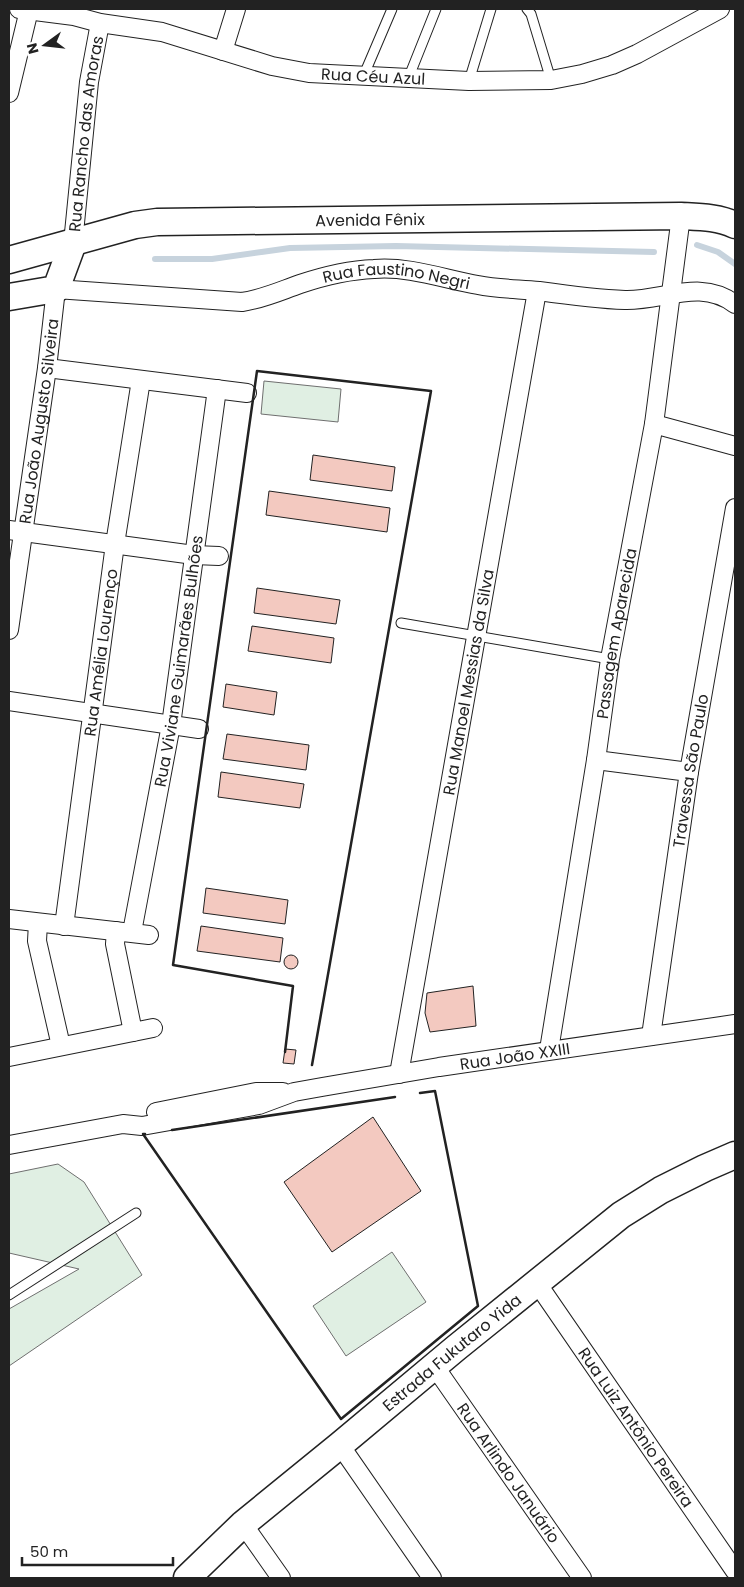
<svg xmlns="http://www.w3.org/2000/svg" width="744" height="1587" font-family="Poppins,sans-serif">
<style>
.green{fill:#e0efe3;stroke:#6f6f6f}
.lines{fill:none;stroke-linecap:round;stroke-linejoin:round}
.stream{stroke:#c7d3dd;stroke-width:6}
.building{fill:#f3c9c0;stroke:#222}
.lane-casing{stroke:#222;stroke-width:11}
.street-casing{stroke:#222;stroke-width:20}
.secondary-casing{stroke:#222;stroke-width:29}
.lane{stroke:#fff;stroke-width:9}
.street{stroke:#fff;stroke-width:18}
.secondary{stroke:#fff;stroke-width:26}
.wall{stroke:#222;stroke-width:2.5}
.labels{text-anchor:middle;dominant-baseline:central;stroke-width:4;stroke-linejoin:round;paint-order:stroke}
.street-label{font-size:16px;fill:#222;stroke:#fff}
</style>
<rect width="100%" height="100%" fill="#fff"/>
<g class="green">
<polygon points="264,381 341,389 338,422 261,414"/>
<polygon points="58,1164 84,1182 142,1275 9,1366 9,1309 79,1269 9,1253 9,1174"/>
<polygon points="392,1252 426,1302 346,1356 313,1306"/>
</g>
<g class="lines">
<g class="stream">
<polyline points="697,245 718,252 735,264"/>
<polyline points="155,259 212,259 290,248 396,246 654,252"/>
</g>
</g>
<g class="building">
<polygon points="313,455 395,467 392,491 310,480"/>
<polygon points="269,491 390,508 387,532 266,515"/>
<polygon points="257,588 340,600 336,624 254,613"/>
<polygon points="252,626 334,638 331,663 248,651"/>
<polygon points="226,684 277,692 274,715 223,707"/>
<polygon points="227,734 309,745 306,770 223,759"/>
<polygon points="221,772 304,784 300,808 218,797"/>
<polygon points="206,888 288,900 285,924 203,913"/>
<polygon points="201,926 283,938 280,962 197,951"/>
<circle cx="291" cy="962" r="7"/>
<polygon points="473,986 476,1026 430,1032 425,1013 427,993"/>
<polygon points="285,1049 296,1050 294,1064 283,1063"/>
<polygon points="373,1117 421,1191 332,1252 284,1182"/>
</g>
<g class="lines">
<defs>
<g id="lane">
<polyline points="527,9 531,14 551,80"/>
<polyline points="363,77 392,9"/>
<polyline points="408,79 436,9"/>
<polyline points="469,81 491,9"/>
<polyline points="401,623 610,659"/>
<polyline points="9,1295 136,1213"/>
</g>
<g id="street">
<path id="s1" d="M 19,9 L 74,16 L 100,23 L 162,32 L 272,66 L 309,73 L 469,81 L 551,80 L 582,74 L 612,65 L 637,54 L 720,9"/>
<polyline points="223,51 236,9"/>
<polyline points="9,93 29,10"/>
<path id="s2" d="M 73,243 L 89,82 L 100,23"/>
<polyline points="47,368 247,393"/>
<polyline points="654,424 735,446"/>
<polyline points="9,530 194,555 219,556"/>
<path id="s3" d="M 9,630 L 47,368 L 56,289 L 242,302 C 263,299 280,291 300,284 C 324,276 349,270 374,269 C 409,266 444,279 478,285 C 498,289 519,289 539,291 C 567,295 596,299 625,300 C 664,301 700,278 735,304"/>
<polyline points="9,701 199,729"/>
<polyline points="596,760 689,772"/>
<polyline points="9,919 149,935"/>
<polyline points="38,923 37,941 61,1046"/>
<path id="s4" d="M 64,926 L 115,544 L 141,380"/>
<polyline points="116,931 115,944 133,1032"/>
<path id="s5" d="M 132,932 L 171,725 L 217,389"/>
<path id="s6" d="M 651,1036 L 689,772 L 735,508"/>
<path id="s7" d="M 549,1050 L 596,760 L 610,659 L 654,424 L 681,216"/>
<polyline points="9,1057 153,1028"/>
<path id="s8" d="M 399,1074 L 537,291"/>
<polyline points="156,1112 256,1092 283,1092"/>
<path id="s9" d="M 9,1145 L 123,1124 L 142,1126 L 259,1105 L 294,1092 L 322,1087 L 439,1067 L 735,1024"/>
<path id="s10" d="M 537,1283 L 735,1571"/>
<path id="s11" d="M 435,1367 L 582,1578"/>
<polyline points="340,1445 432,1578"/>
<polyline points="243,1524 281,1578"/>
</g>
<g id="secondary">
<path id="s12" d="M 9,260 L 135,225 L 157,222 L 681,216 C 700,217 718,217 735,225"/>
<polyline points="9,297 56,289 73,243"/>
<path id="s13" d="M 187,1578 L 243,1524 L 340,1445 L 456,1348 L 621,1215 L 661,1190 L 705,1168 L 735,1155"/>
</g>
</defs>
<use href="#lane" class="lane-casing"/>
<use href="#street" class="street-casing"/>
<use href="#secondary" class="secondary-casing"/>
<use href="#lane" class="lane"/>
<use href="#street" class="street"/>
<use href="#secondary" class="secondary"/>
<g class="wall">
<polyline points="285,1052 293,986 173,965 257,371 431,391 312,1065"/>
<polyline points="172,1130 395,1097"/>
<polyline points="145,1134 143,1134 341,1419 478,1306 435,1091 420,1093"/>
</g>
</g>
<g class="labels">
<g class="street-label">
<text stroke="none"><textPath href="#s1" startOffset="362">Rua Céu Azul</textPath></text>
<text stroke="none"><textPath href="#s2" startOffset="110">Rua Rancho das Amoras</textPath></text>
<text stroke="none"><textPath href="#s12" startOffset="366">Avenida Fênix</textPath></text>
<text stroke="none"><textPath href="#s3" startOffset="690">Rua Faustino Negri</textPath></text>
<text stroke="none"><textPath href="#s3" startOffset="211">Rua João Augusto Silveira</textPath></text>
<text stroke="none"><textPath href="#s7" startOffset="422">Passagem Aparecida</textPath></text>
<text stroke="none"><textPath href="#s4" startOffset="276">Rua Amélia Lourenço</textPath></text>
<text stroke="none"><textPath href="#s5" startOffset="275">Rua Viviane Guimarães Bulhões</textPath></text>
<text stroke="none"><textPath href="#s8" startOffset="398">Rua Manoel Messias da Silva</textPath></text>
<text stroke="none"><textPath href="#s6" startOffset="268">Travessa São Paulo</textPath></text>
<text stroke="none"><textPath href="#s9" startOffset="515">Rua João XXIII</textPath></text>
<text stroke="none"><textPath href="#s13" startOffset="348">Estrada Fukutaro Yida</textPath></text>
<text stroke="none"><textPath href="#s10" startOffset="175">Rua Luiz Antônio Pereira</textPath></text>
<text stroke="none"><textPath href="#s11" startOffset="129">Rua Arlindo Januário</textPath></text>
</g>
</g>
<rect width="744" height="1587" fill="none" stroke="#222222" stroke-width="20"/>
<g transform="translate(45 45) rotate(255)" stroke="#ffffff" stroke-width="4" paint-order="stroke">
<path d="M0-4L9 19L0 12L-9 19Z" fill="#222222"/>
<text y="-8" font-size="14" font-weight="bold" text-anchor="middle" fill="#222222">N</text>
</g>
<path d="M22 1557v8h151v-8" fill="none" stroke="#222222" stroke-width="2.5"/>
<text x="30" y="1557" font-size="15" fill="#222222" stroke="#ffffff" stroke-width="4" paint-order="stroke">50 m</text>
</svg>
